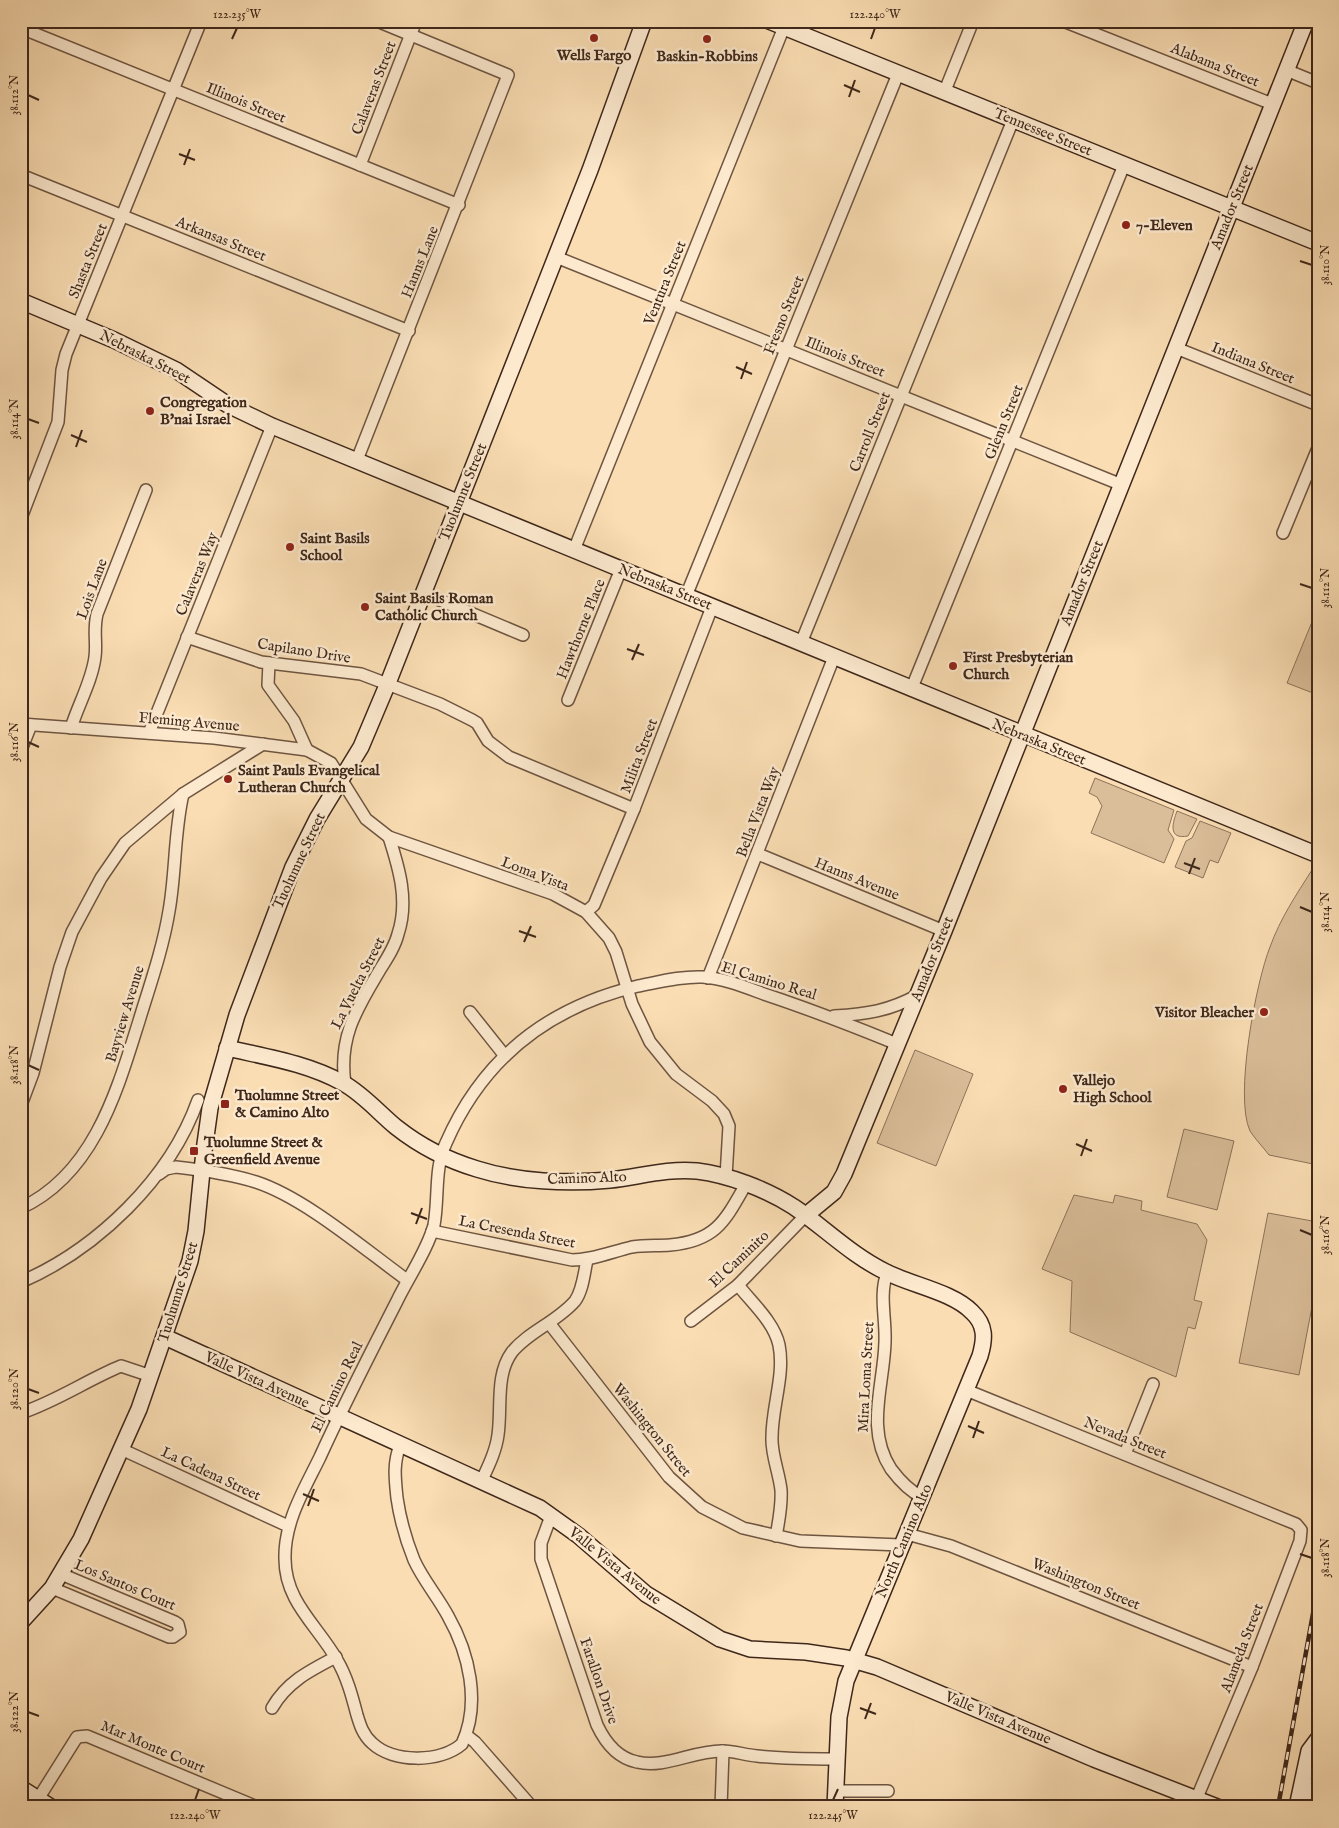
<svg xmlns="http://www.w3.org/2000/svg" width="1339" height="1828" font-family="'IM FELL English',serif">
<style>
.green{fill:#dabe99;stroke:#8c735a}
.lines{fill:none;stroke-linecap:round;stroke-linejoin:round}
.street-casing{stroke:#6e5541;stroke-width:14}
.secondary-casing{stroke:#3f281b;stroke-width:18}
.street{stroke:#fce9ce;stroke-width:11}
.secondary{stroke:#fce9ce;stroke-width:15}
.rail-casing{stroke:#3f281b;stroke-width:4.5}
.rail{stroke:#fce9ce;stroke-width:2.5;stroke-dasharray:8;stroke-linecap:butt}
.ticks{fill:none;stroke:#3f281b;stroke-width:2}
.poi-dot{fill:#8f2418;stroke:#fce9ce;stroke-width:2}
.labels{text-anchor:middle;dominant-baseline:central;stroke-width:5;stroke-linejoin:round;paint-order:stroke}
.poi-label{font-size:15px;font-weight:bold;fill:#3f281b;stroke:#fce9ce;text-anchor:start}
.street-label{font-size:15px;fill:#3f281b;stroke:#fce9ce}
.neatline{fill:none;stroke:#3f281b;stroke-width:2}
.ticks-label{font-size:12px;text-anchor:middle;fill:#3f281b}
</style>
<rect width="100%" height="100%" fill="#faddb3"/>
<filter id="stains"><feTurbulence type="fractalNoise" baseFrequency=".004" numOctaves="4"/><feColorMatrix values="0 0 0 0 .2 0 0 0 0 .09 0 0 0 0 .02 0 0 0 .5 -.17"/></filter>
<radialGradient id="worn" r=".72"><stop offset=".6" stop-color="#630" stop-opacity="0"/><stop offset="1" stop-color="#630" stop-opacity=".3"/></radialGradient>
<g class="green">
<polygon points="1316,612 1318,612 1318,695 1287,683"/>
<polygon points="1095,778 1174,810 1168,830 1174,839 1164,863 1091,833 1102,806 1097,797 1089,793"/>
<path d="M 1177,811 L 1197,819 L 1188,836 C 1167,840 1173,822 1177,811 Z"/>
<polygon points="1200,821 1231,833 1218,863 1210,860 1203,878 1175,867 1186,841 1192,838"/>
<path d="M 1312,870 L 1318,872 L 1318,1165 L 1269,1155 C 1263,1147 1255,1139 1250,1131 C 1234,1097 1256,982 1270,947 C 1280,919 1296,895 1312,870 Z"/>
<polygon points="915,1050 973,1074 936,1166 877,1143"/>
<polygon points="1184,1129 1234,1141 1217,1210 1167,1197"/>
<polygon points="1074,1195 1113,1203 1115,1195 1142,1201 1141,1210 1197,1224 1207,1240 1194,1300 1202,1302 1195,1329 1188,1327 1176,1377 1070,1332 1072,1281 1042,1269"/>
<polygon points="1268,1213 1318,1222 1318,1275 1299,1375 1239,1363"/>
</g>
<g class="lines">
<defs>
<g id="street">
<polyline points="1063,21 1272,104"/>
<polyline points="21,28 459,205"/>
<polyline points="1286,70 1318,83"/>
<polyline points="944,93 973,21"/>
<polyline points="360,165 416,21"/>
<polyline points="21,175 409,331"/>
<polyline points="556,257 1122,485"/>
<polyline points="1176,348 1318,405"/>
<polyline points="357,460 508,75 377,21"/>
<polyline points="21,518 58,422 62,370 66,354 201,21"/>
<polyline points="1283,533 1318,448"/>
<polyline points="574,550 784,27"/>
<polyline points="423,593 523,635"/>
<polyline points="686,596 898,74"/>
<polyline points="187,637 261,662 361,674 440,704 472,720 477,723 488,741 509,757 634,809"/>
<polyline points="801,643 1013,120"/>
<polyline points="269,663 268,685 294,721 307,750"/>
<polyline points="911,690 1124,165"/>
<polyline points="568,700 621,569"/>
<polyline points="21,724 214,738 307,750 331,763 366,819 389,837 553,894 586,912 609,938 616,952 632,1004 650,1042 676,1074 712,1101 724,1114 729,1126 726,1177"/>
<path d="M 71,728 C 78,705 92,681 95,657 C 97,642 93,631 97,614 L 146,490"/>
<polyline points="149,733 272,426"/>
<polyline points="21,750 31,725"/>
<polyline points="758,854 944,931"/>
<polyline points="586,912 594,905 634,809 712,607"/>
<polyline points="708,978 834,657"/>
<polyline points="470,1012 505,1056"/>
<path d="M 834,1016 C 867,1014 889,1011 918,995"/>
<path d="M 345,1084 C 338,1036 358,1007 381,968 C 388,957 395,946 398,934 C 409,901 399,868 389,837"/>
<polyline points="21,1105 33,1073 60,967 72,932 101,878 125,843 183,794 263,744"/>
<path d="M 159,1174 L 166,1169 L 176,1167 C 202,1170 231,1174 256,1182 C 305,1198 364,1249 407,1280"/>
<path d="M 21,1208 C 94,1174 117,1091 139,1021 C 150,985 163,948 169,911 C 176,872 174,832 183,794"/>
<path d="M 432,1231 L 572,1260 C 593,1260 611,1252 632,1247 C 645,1245 657,1246 670,1245 C 716,1241 725,1221 746,1184"/>
<path d="M 887,1273 C 879,1295 886,1318 885,1342 C 884,1385 865,1429 891,1469 C 900,1481 909,1491 922,1497"/>
<path d="M 21,1282 C 97,1249 170,1179 198,1100"/>
<path d="M 738,1285 C 752,1303 774,1322 779,1345 C 785,1375 772,1406 772,1437 C 771,1454 779,1472 781,1490 C 782,1506 779,1520 776,1536"/>
<polyline points="691,1321 738,1285 805,1216"/>
<polyline points="549,1323 669,1477 702,1507 743,1528 800,1541 901,1545"/>
<polyline points="966,1390 1296,1524 1301,1530 1300,1541 1252,1667 1193,1807"/>
<path d="M 21,1413 C 57,1401 87,1380 121,1366 L 151,1376"/>
<path d="M 400,1445 C 393,1464 395,1478 397,1498 C 400,1519 406,1540 414,1560 C 423,1580 438,1597 448,1616 C 469,1653 481,1703 462,1744 C 440,1763 393,1763 372,1743 C 363,1735 360,1725 357,1715 C 352,1696 347,1677 337,1660 C 318,1626 285,1602 285,1559 C 284,1522 304,1490 320,1457 C 344,1404 371,1352 397,1301 C 408,1278 428,1249 434,1225 C 439,1198 434,1168 446,1143 C 483,1058 549,1007 638,986 C 659,982 681,976 702,977 C 723,978 745,987 764,994 C 809,1009 853,1026 897,1044"/>
<polyline points="121,1449 288,1526"/>
<polyline points="1125,1454 1153,1384"/>
<path d="M 481,1482 C 488,1467 496,1451 498,1435 C 502,1408 495,1375 512,1352 C 529,1331 557,1322 575,1301 C 583,1290 584,1273 587,1260"/>
<path d="M 551,1516 L 541,1543 L 541,1559 L 597,1725 C 605,1742 617,1758 637,1762 C 665,1769 694,1750 723,1751 C 734,1751 745,1755 757,1756 C 783,1759 810,1759 836,1759"/>
<polyline points="907,1534 951,1546 1252,1667"/>
<polyline points="52,1588 169,1637 173,1637 180,1632 178,1624 175,1622 61,1574"/>
<path d="M 272,1708 C 287,1682 309,1671 336,1657"/>
<polyline points="466,1735 475,1742 532,1807"/>
<polyline points="836,1791 888,1791"/>
<polyline points="33,1807 77,1737 87,1736 257,1807"/>
<polyline points="721,1807 723,1751"/>
</g>
<g id="secondary">
<polyline points="769,21 1318,243"/>
<polyline points="21,301 114,340 176,370 228,405 272,426 1318,855"/>
<path d="M 227,1048 C 266,1057 307,1063 343,1083 C 363,1094 379,1113 396,1127 C 420,1146 447,1160 477,1169 C 518,1182 568,1184 610,1180 C 638,1177 668,1168 697,1171 C 729,1175 766,1189 794,1207 C 825,1228 851,1255 886,1272 C 911,1285 953,1292 972,1312 C 986,1325 985,1339 980,1356 L 846,1681 L 839,1717 L 835,1807"/>
<polyline points="805,1216 834,1192 844,1174 944,931 1306,21"/>
<polyline points="165,1337 540,1508 579,1536 646,1594 720,1639 750,1649 806,1652 846,1658 877,1667 1094,1759 1217,1807"/>
<polyline points="21,1622 52,1588 81,1539 139,1409 190,1261 196,1231 204,1151 210,1108 237,1015 293,867 317,819 361,747 388,683 590,170 644,21"/>
<polyline points="21,1788 51,1807"/>
<polyline points="1297,1807 1309,1751 1318,1739"/>
<polyline points="1311,1807 1318,1779"/>
</g>
</defs>
<use href="#street" class="street-casing"/>
<use href="#secondary" class="secondary-casing"/>
<use href="#street" class="street"/>
<use href="#secondary" class="secondary"/>
<defs>
<polyline id="rail" points="1278,1807 1318,1586"/>
</defs>
<use href="#rail" class="rail-casing"/>
<use href="#rail" class="rail"/>
</g>
<path class="ticks" d="M 232,39 L 237,28M 871,39 L 875,28M 844,85 L 860,92M 28,95 L 39,100M 849,97 L 855,80M 179,154 L 195,160M 184,165 L 190,149M 1300,261 L 1312,265M 736,367 L 752,374M 741,379 L 747,362M 28,419 L 39,423M 71,435 L 87,442M 76,447 L 82,430M 1300,584 L 1312,588M 627,649 L 644,655M 632,660 L 639,644M 28,742 L 39,747M 1184,863 L 1200,869M 1189,874 L 1195,858M 1300,907 L 1312,912M 519,931 L 536,937M 524,942 L 531,926M 28,1065 L 39,1070M 1076,1144 L 1092,1151M 1081,1156 L 1087,1139M 411,1213 L 427,1219M 416,1224 L 422,1208M 1300,1230 L 1312,1235M 28,1389 L 39,1393M 968,1426 L 984,1433M 973,1438 L 979,1421M 303,1494 L 319,1501M 308,1506 L 314,1489M 1300,1554 L 1312,1558M 860,1708 L 876,1714M 28,1712 L 39,1716M 865,1719 L 871,1703M 195,1800 L 199,1789M 833,1800 L 838,1789"/>
<g class="poi-dot">
<circle cx="594" cy="38" r="5"/>
<circle cx="707" cy="39" r="5"/>
<circle cx="1126" cy="225" r="5"/>
<circle cx="150" cy="411" r="5"/>
<circle cx="290" cy="547" r="5"/>
<circle cx="365" cy="607" r="5"/>
<circle cx="953" cy="666" r="5"/>
<circle cx="228" cy="779" r="5"/>
<circle cx="1264" cy="1012" r="5"/>
<circle cx="1063" cy="1089" r="5"/>
<rect x="220" y="1099" width="10" height="10" rx="2.5"/>
<rect x="189" y="1146" width="10" height="10" rx="2.5"/>
</g>
<g class="labels">
<g class="poi-label">
<text x="594" y="55" text-anchor="middle">Wells Fargo</text>
<text x="707" y="56" text-anchor="middle">Baskin-Robbins</text>
<text x="1136" y="225">7-Eleven</text>
<text x="160" y="402">Congregation<tspan x="160" dy="17">B'nai Israel</tspan></text>
<text x="300" y="538">Saint Basils<tspan x="300" dy="17">School</tspan></text>
<text x="375" y="598">Saint Basils Roman<tspan x="375" dy="17">Catholic Church</tspan></text>
<text x="963" y="657">First Presbyterian<tspan x="963" dy="17">Church</tspan></text>
<text x="238" y="770">Saint Pauls Evangelical<tspan x="238" dy="17">Lutheran Church</tspan></text>
<text x="1254" y="1012" text-anchor="end">Visitor Bleacher</text>
<text x="1073" y="1080">Vallejo<tspan x="1073" dy="17">High School</tspan></text>
<text x="235" y="1095">Tuolumne Street<tspan x="235" dy="17">&amp; Camino Alto</tspan></text>
<text x="204" y="1142">Tuolumne Street &amp;<tspan x="204" dy="17">Greenfield Avenue</tspan></text>
</g>
<g class="street-label">
<text transform="translate(1215 65) rotate(22)">Alabama Street</text>
<text transform="translate(374 88) rotate(-69)">Calaveras Street</text>
<text transform="translate(246 103) rotate(22)">Illinois Street</text>
<text transform="translate(1043 132) rotate(22)">Tennessee Street</text>
<text transform="translate(1232 207) rotate(-68)">Amador Street</text>
<text transform="translate(221 239) rotate(22)">Arkansas Street</text>
<text transform="translate(88 261) rotate(-68)">Shasta Street</text>
<text transform="translate(420 262) rotate(-68)">Hanns Lane</text>
<text transform="translate(665 283) rotate(-68)">Ventura Street</text>
<text transform="translate(784 315) rotate(-68)">Fresno Street</text>
<text transform="translate(145 357) rotate(27)">Nebraska Street</text>
<text transform="translate(845 357) rotate(22)">Illinois Street</text>
<text transform="translate(1253 363) rotate(22)">Indiana Street</text>
<text transform="translate(1004 422) rotate(-68)">Glenn Street</text>
<text transform="translate(870 432) rotate(-68)">Carroll Street</text>
<text transform="translate(463 492) rotate(-68)">Tuolumne Street</text>
<text transform="translate(197 574) rotate(-68)">Calaveras Way</text>
<text transform="translate(1082 583) rotate(-68)">Amador Street</text>
<text transform="translate(665 587) rotate(22)">Nebraska Street</text>
<text transform="translate(92 589) rotate(-70)">Lois Lane</text>
<text transform="translate(581 629) rotate(-68)">Hawthorne Place</text>
<text transform="translate(304 651) rotate(9)">Capilano Drive</text>
<text transform="translate(189 722) rotate(5)">Fleming Avenue</text>
<text transform="translate(1039 742) rotate(22)">Nebraska Street</text>
<text transform="translate(639 756) rotate(-69)">Milita Street</text>
<text transform="translate(758 812) rotate(-69)">Bella Vista Way</text>
<text transform="translate(299 861) rotate(-65)">Tuolumne Street</text>
<text transform="translate(535 874) rotate(21)">Loma Vista</text>
<text transform="translate(857 879) rotate(22)">Hanns Avenue</text>
<text transform="translate(932 959) rotate(-68)">Amador Street</text>
<text transform="translate(769 981) rotate(17)">El Camino Real</text>
<text transform="translate(358 983) rotate(-63)">La Vuelta Street</text>
<text transform="translate(125 1014) rotate(-73)">Bayview Avenue</text>
<text transform="translate(587 1178) rotate(-2)">Camino Alto</text>
<text transform="translate(517 1232) rotate(11)">La Cresenda Street</text>
<text transform="translate(739 1259) rotate(-43)">El Caminito</text>
<text transform="translate(178 1292) rotate(-73)">Tuolumne Street</text>
<text transform="translate(866 1377) rotate(-87)">Mira Loma Street</text>
<text transform="translate(257 1380) rotate(25)">Valle Vista Avenue</text>
<text transform="translate(337 1387) rotate(-64)">El Camino Real</text>
<text transform="translate(652 1430) rotate(51)">Washington Street</text>
<text transform="translate(1125 1438) rotate(22)">Nevada Street</text>
<text transform="translate(211 1474) rotate(25)">La Cadena Street</text>
<text transform="translate(904 1541) rotate(-67)">North Camino Alto</text>
<text transform="translate(615 1566) rotate(39)">Valle Vista Avenue</text>
<text transform="translate(1086 1584) rotate(22)">Washington Street</text>
<text transform="translate(125 1585) rotate(23)">Los Santos Court</text>
<text transform="translate(1242 1648) rotate(-69)">Alameda Street</text>
<text transform="translate(599 1681) rotate(71)">Farallon Drive</text>
<text transform="translate(998 1718) rotate(23)">Valle Vista Avenue</text>
<text transform="translate(153 1747) rotate(23)">Mar Monte Court</text>
</g>
</g>
<rect width="1339" height="1828" fill="none" stroke="#faddb3" stroke-width="55"/>
<rect x="28" y="28" width="1284" height="1772" class="neatline"/>
<g class="ticks-label">
<text x="237" y="18">122.235°W</text>
<text x="875" y="18">122.240°W</text>
<text transform="translate(14 95) rotate(-90)" y="4">38.112°N</text>
<text transform="translate(1325 265) rotate(-90)" y="4">38.110°N</text>
<text transform="translate(14 419) rotate(-90)" y="4">38.114°N</text>
<text transform="translate(1325 588) rotate(-90)" y="4">38.112°N</text>
<text transform="translate(14 742) rotate(-90)" y="4">38.116°N</text>
<text transform="translate(1325 912) rotate(-90)" y="4">38.114°N</text>
<text transform="translate(14 1065) rotate(-90)" y="4">38.118°N</text>
<text transform="translate(1325 1235) rotate(-90)" y="4">38.116°N</text>
<text transform="translate(14 1389) rotate(-90)" y="4">38.120°N</text>
<text transform="translate(1325 1558) rotate(-90)" y="4">38.118°N</text>
<text transform="translate(14 1712) rotate(-90)" y="4">38.122°N</text>
<text x="195" y="1819">122.240°W</text>
<text x="833" y="1819">122.245°W</text>
</g>
<rect width="100%" height="100%" filter="url(#stains)"/>
<rect width="100%" height="100%" fill="url(#worn)"/>
</svg>
